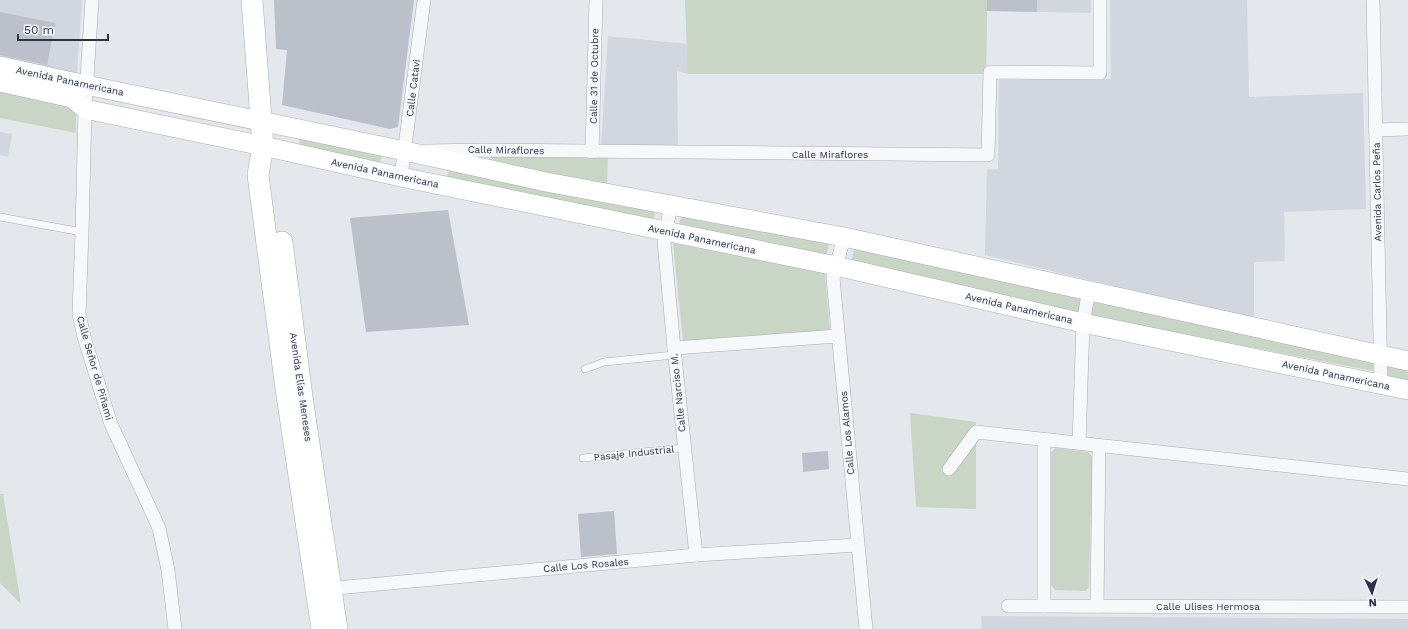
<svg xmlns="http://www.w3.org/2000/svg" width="1408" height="629" font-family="'Work Sans',sans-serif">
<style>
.built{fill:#d2d6de}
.green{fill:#c9d6c5}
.building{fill:#bbc0ca}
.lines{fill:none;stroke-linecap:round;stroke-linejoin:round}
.service-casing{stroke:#a9aeb7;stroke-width:8}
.minor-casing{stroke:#a9aeb7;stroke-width:14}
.secondary-casing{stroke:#a9aeb7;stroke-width:20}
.primary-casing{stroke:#a3abb8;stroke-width:22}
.service{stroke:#f7f8fa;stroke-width:7}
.minor{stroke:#f7f8fa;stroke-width:13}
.secondary{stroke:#fff;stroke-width:19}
.primary{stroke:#fff;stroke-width:21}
.labels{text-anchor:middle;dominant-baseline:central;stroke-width:3;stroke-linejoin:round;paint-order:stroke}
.street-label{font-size:10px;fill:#2b3445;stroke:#f4f6f9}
</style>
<rect width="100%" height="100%" fill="#e4e7ec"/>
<g class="built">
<polygon points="0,0 82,0 77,74 0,58"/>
<polygon points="685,0 1091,0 1091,13 987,11 986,74 688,74 677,71 678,147 601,146 608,36 687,44"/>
<polygon points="1110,0 1247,0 1249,97 1363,93 1366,209 1284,212 1285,261 1254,262 1254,319 985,255 987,170 998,169 999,80 1111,79"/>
<polygon points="0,132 12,134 8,157 0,155"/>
<polygon points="981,616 1408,619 1408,629 982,629"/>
</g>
<g class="green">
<polygon points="685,0 987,0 986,74 688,74"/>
<polygon points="0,90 67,104 76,111 76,133 0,118"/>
<polygon points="303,137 381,155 382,158 380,162 376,164 301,149 299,143 300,139"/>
<polygon points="491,156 608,157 607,187 490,165"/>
<polygon points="450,169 656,208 654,219 446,179"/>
<polygon points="682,212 829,243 826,257 679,226"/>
<polygon points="673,243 825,273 830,331 683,341"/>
<polygon points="854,248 1081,296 1078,313 851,264"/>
<polygon points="1095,299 1373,361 1373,371 1091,316"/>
<polygon points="1387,365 1408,370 1408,381 1387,376"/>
<polygon points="910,413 976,422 976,509 916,507"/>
<polygon points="1056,448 1088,452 1092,456 1094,456 1092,506 1091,507 1089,587 1086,591 1055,590 1051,585 1051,452"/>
<polygon points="0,494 3,494 21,604 0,583"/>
</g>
<g class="building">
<polygon points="274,0 414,0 398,127 390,129 282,105 287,50 276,49"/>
<polygon points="987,0 1037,0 1037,12 987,11"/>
<polygon points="0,12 55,23 47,65 0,55"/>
<polygon points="448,210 469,325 366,332 350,218"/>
<polygon points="828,451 829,469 803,472 802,453"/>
<polygon points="614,511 617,554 581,557 578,514"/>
</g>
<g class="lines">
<defs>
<g id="service">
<polyline points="0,217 82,232"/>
<polyline points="585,369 604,362 674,355"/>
<polyline points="583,458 684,448"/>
</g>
<g id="minor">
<polyline points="92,0 85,109 82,232 79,314 84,337 111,424 159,528 168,570 175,629"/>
<polyline points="1373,0 1381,385"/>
<polyline points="1375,130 1408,129"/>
<polyline points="428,151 484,150 988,155 990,72 1100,73 1100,0"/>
<polyline points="592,152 596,0"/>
<polyline points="401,177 424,0"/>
<polyline points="671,204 664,242 674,348 696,555"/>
<polyline points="844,237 833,278 866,629"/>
<polyline points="674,348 838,336"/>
<polyline points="1044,440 1044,606"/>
<polyline points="1079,443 1083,323 1089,290"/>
<polyline points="949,469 976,432 1408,479"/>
<polyline points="325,589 696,555 857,545"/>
<polyline points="1008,606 1408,607"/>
<polyline points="1097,606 1099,446"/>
</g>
<g id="secondary">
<polyline points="0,66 86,85 405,151 546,182 844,237 1408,361"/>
<polyline points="0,82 72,98 85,109 263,146 401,177 836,266 1083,323 1408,390"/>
</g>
<g id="primary">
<polyline points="252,0 263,146 258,175 286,389 322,629"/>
<polyline points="282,242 303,404 337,629"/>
</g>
</defs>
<use href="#service" class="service-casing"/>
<use href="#minor" class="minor-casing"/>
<use href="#secondary" class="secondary-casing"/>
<use href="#primary" class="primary-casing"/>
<use href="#service" class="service"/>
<use href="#minor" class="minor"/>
<use href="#secondary" class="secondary"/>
<use href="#primary" class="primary"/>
</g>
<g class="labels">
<g class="street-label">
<text transform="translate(594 76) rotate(-89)">Calle 31 de Octubre</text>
<text transform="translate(70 81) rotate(12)">Avenida Panamericana</text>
<text transform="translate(413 88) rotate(-83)">Calle Catavi</text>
<text transform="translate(506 150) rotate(1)">Calle Miraflores</text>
<text x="830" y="154">Calle Miraflores</text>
<text transform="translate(385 173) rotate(12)">Avenida Panamericana</text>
<text transform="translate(1377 192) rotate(-91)">Avenida Carlos Peña</text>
<text transform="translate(702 239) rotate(12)">Avenida Panamericana</text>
<text transform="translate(1019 308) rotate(13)">Avenida Panamericana</text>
<text transform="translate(95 368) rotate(74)">Calle Señor de Piñami</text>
<text transform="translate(1336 375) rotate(12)">Avenida Panamericana</text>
<text transform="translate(301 387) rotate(82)">Avenida Elías Meneses</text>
<text transform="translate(678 393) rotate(-96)">Calle Narciso M.</text>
<text transform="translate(847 433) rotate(-95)">Calle Los Alamos</text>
<text transform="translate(634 453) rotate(-6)">Pasaje Industrial</text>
<text transform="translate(586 565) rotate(-5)">Calle Los Rosales</text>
<text x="1208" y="606">Calle Ulises Hermosa</text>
</g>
</g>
<g transform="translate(1372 593) rotate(176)" stroke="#f4f6f9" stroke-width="3" paint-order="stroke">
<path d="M0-3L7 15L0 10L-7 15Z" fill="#2b3445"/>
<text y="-6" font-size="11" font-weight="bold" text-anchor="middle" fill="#2b3445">N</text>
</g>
<path d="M18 34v6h90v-6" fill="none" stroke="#2b3445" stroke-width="2"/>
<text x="24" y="34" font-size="12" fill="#2b3445" stroke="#f4f6f9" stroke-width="3" paint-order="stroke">50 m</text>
</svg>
